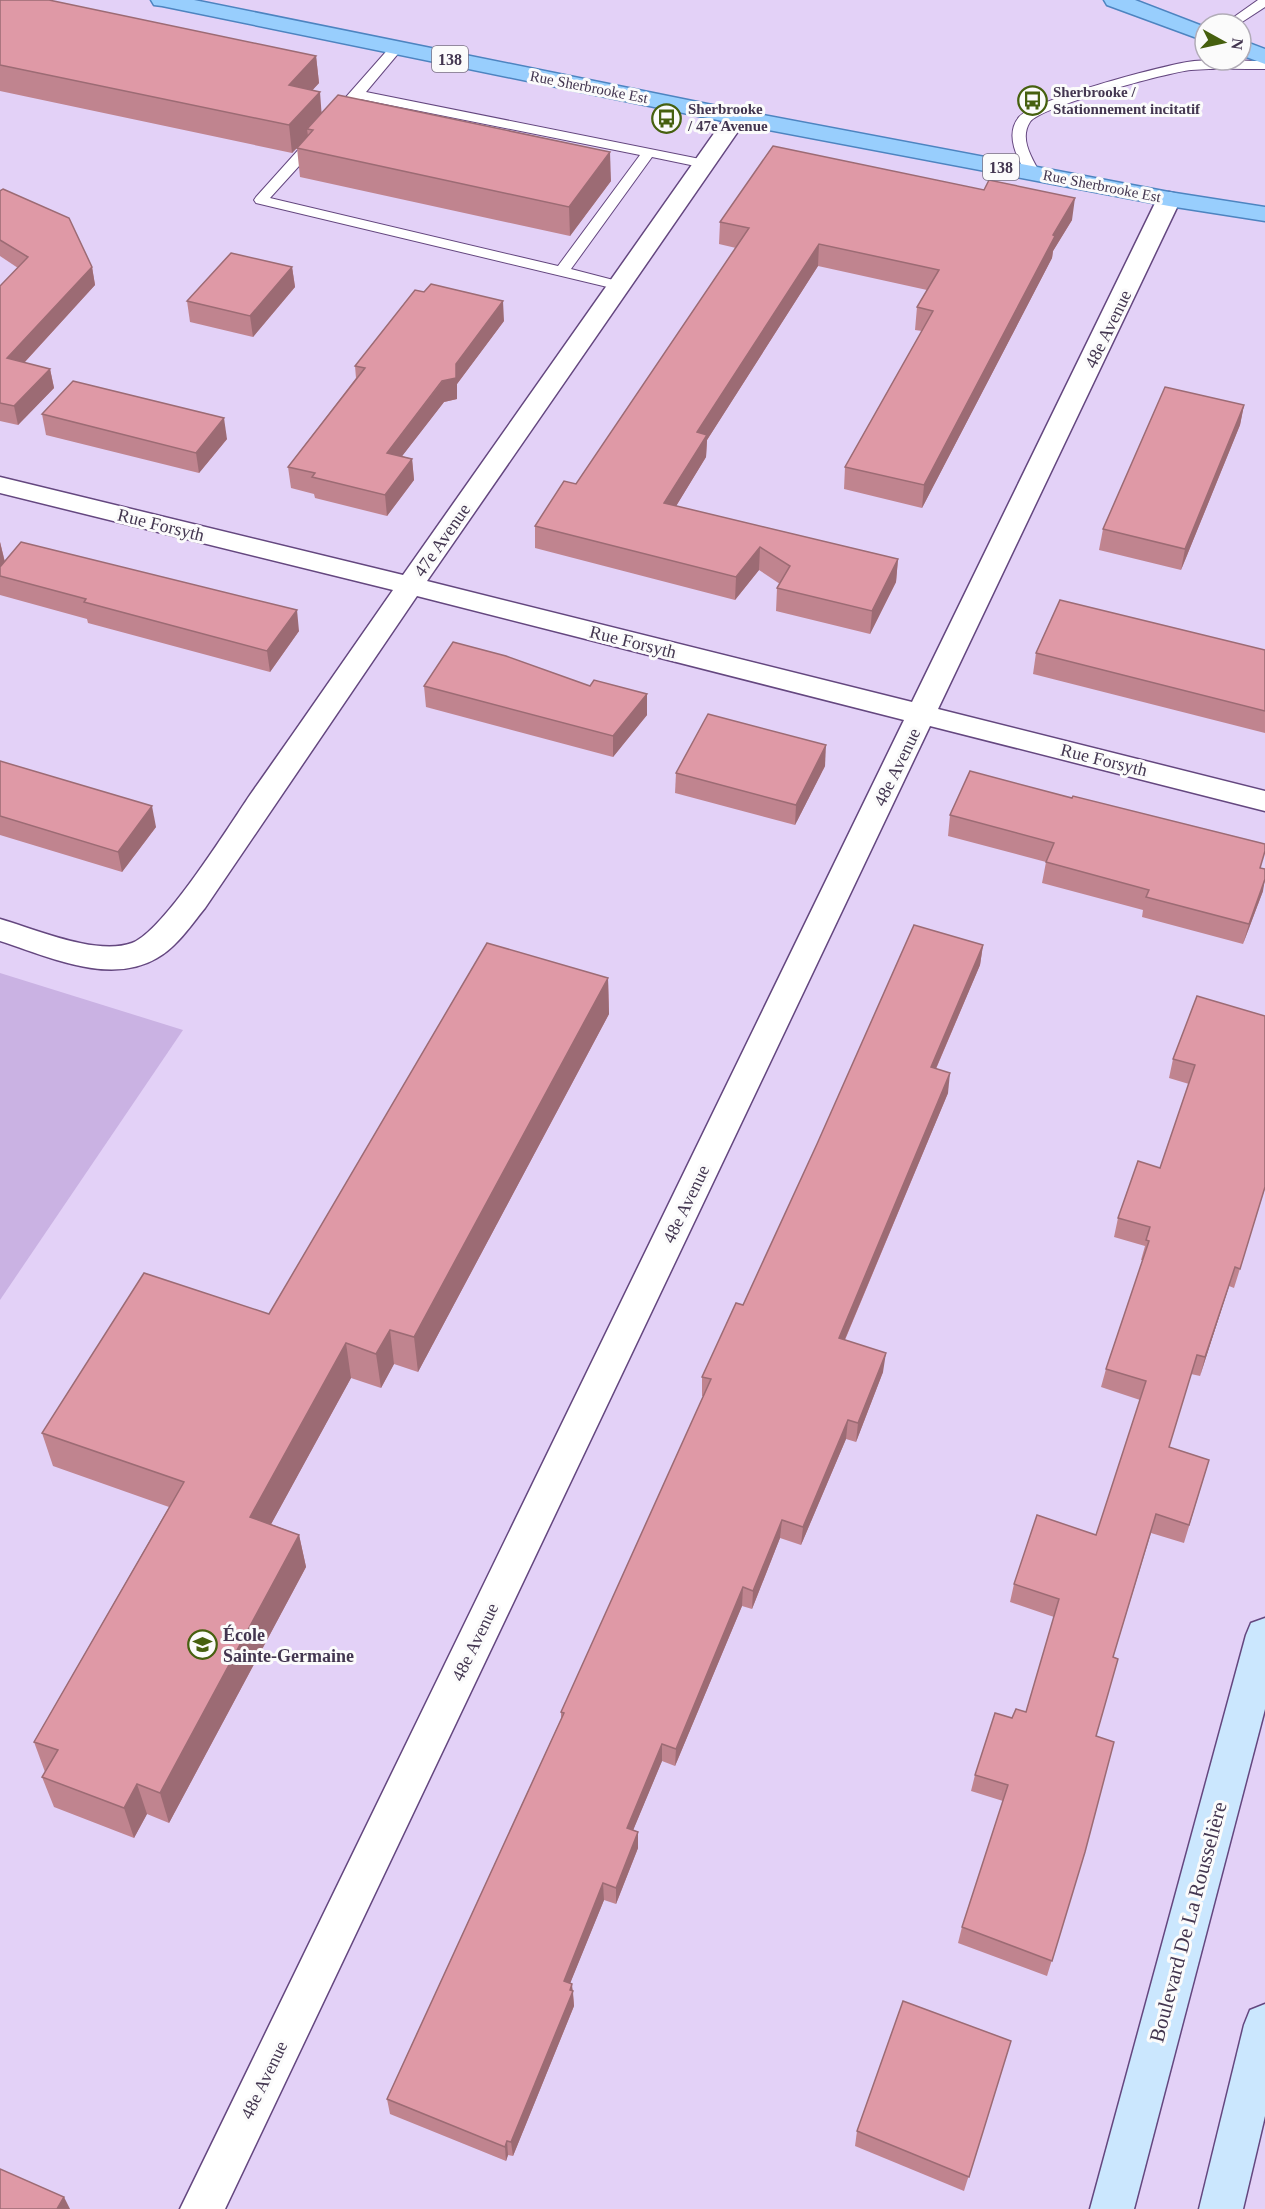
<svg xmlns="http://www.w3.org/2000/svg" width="1265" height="2209" font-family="'Times New Roman',serif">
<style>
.green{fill:#cab2e3}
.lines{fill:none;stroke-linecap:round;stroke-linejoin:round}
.lane-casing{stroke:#64477f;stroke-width:2}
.street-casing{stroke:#64477f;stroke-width:3}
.secondary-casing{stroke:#64477f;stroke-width:3}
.primary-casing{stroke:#4d84c0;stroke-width:3}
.lane{fill:#fff;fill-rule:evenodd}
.street{fill:#fff;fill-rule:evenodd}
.secondary{fill:#cbe7fe;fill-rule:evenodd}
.primary{fill:#98cefd;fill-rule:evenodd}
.wall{fill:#c0848f}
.shaded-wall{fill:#9c6b74}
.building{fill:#df99a6;stroke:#9c6b74;stroke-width:1.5}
.labels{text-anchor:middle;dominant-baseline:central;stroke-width:6;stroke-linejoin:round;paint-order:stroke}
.far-street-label{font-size:15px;fill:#433650;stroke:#fbfbfb}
.far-poi-label{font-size:15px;font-weight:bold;fill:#433650;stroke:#fbfbfb;text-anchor:start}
.shield{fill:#fbfbfb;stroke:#7a7183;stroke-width:1.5}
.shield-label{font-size:16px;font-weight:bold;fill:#433650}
.street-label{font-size:18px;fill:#433650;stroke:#fbfbfb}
.poi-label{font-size:18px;font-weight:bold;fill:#433650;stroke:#fbfbfb;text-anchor:start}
.near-street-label{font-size:21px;fill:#433650;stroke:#fbfbfb}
</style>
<rect width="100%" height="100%" fill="#e3d1f7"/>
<polygon class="green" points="0,973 183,1030 0,1300"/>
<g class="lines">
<defs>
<g id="lane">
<polygon points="1258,0 1265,0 1265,7 1239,24 1224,24"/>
<polygon points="396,45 402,49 366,92 705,160 712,164 705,168 652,157 571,269 625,283 627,286 620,290 256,203 254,200 256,197 309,138 314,137 321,141 319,144 270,198 558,266 640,155 360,99 341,120 331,120 329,117 331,114 391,46"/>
<path d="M 1265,61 L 1265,69 C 1241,69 1216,68 1191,70 C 1169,72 1040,107 1030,122 C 1019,139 1032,158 1040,173 L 1038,176 L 1028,176 C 1018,160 1004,135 1019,117 C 1035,99 1159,67 1187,62 C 1212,58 1240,61 1265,61 Z"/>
</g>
<path id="street" d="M 737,110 L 745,112 L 748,117 L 427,581 L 912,702 L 1157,199 L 1161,194 L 1169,192 L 1177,194 L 1181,199 L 938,709 L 1265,791 L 1265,811 L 930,726 L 225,2209 L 180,2209 L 904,720 L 417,596 L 205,908 C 191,925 177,947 157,958 C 110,986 47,956 0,941 L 0,919 C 35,929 96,956 132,943 C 163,932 229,826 250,795 C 298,727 345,659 393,590 L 0,493 L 0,477 L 403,575 L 729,112 Z"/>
<g id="secondary">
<polygon points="1265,1618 1265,1709 1134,2209 1090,2209 1246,1635 1251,1623"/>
<polygon points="1265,2004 1265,2116 1243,2209 1199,2209 1244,2025 1250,2010"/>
</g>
<g id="primary">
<polygon points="151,0 194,0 737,110 1169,192 1265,207 1265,221 1169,206 737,124 162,6 154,5"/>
<polygon points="1104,0 1135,0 1205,27 1205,41 1107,5"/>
<polygon points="1241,40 1265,49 1265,64 1241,55"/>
</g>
</defs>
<use href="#lane" class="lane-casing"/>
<use href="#street" class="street-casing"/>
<use href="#secondary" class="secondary-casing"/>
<use href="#primary" class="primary-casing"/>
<use href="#lane" class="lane"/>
<use href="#street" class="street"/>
<use href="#secondary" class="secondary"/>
<use href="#primary" class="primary"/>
</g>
<g class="wall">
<polygon points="0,0 316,56 319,83 312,90 322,113 611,181 570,236 300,177 297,148 292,153 0,91"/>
<polygon points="0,191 92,267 95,285 24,363 50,369 54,388 18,425 0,421 0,286 18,268 0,256"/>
<polygon points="1072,220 1053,251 1052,258 922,508 844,489 845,467 922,331 915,330 917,307 927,290 818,266 707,440 706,457 676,506 898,559 896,582 870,634 776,611 777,588 780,584 759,570 735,600 535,548 535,526 576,484 736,248 719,244 720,222"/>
<polygon points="292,267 295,287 253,337 190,322 187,301"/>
<polygon points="504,321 457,384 457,399 444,402 402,456 412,459 414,480 387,516 315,498 314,494 291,488 288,467 356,378 355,366"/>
<polygon points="1244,405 1240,425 1181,570 1099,550 1103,529"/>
<polygon points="42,414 227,439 199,473 46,435"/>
<polygon points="0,542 5,562 299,631 270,672 88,623 87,619 0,595"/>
<polygon points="1265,650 1265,733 1033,674 1036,653"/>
<polygon points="424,686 590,686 647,694 647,715 613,757 426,707"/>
<polygon points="0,761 156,827 122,872 0,835"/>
<polygon points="825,766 795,825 675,793 676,773"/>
<polygon points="950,815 1261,868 1263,891 1243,944 1142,917 1143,910 1042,883 1046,862 948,836"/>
<polygon points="983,945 980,965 936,1069 948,1093 845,1340 883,1372 856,1442 846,1439 801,1545 780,1538 752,1609 742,1606 675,1766 662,1761 633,1830 638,1848 616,1904 604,1900 570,1983 573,1991 574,2006 513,2156 508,2155 506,2161 390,2114 387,2099 561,1719 561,1712 704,1396 702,1396 702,1377 743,1305"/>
<polygon points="608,978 609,1014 418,1372 394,1364 381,1388 351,1378 271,1524 299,1535 306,1567 169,1823 147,1814 134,1838 54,1807 42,1777 45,1772 34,1742 169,1507 53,1466 42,1433 269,1314"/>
<polygon points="1197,996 1265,1188 1234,1288 1229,1286 1200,1376 1191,1374 1169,1447 1209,1460 1184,1543 1151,1533 1113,1657 1096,1736 1085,1852 1047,1976 958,1943 962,1927 1003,1801 971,1791 975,1775 1012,1718 1026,1712 1054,1617 1010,1602 1014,1584 1096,1535 1140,1400 1101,1387 1106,1369 1143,1260 1141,1260 1145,1246 1114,1237 1118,1218 1160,1168 1189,1084 1169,1078 1173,1059"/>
<polygon points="1011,2041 964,2191 855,2146 857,2131"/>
</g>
<g class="shaded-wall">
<polygon points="316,56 319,83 292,113 289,85"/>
<polygon points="320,92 322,119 307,129 308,136 292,153 289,125"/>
<polygon points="610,152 611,181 570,236 569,207"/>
<polygon points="1075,198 1072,220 1053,251 1052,258 922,508 924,485 1053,235"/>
<polygon points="819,244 818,266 707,440 706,457 664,526 664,503 697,432"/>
<polygon points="92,267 95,285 11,377 7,358"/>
<polygon points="292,267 295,287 253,337 250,316"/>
<polygon points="503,301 504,321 457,384 457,399 444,402 389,473 387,453 456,364"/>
<polygon points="50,369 54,388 18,425 14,406"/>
<polygon points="1244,405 1240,425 1181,570 1185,549"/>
<polygon points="224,418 227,439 199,473 196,453"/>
<polygon points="412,459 414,480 387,516 385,495"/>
<polygon points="0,542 5,563 0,576"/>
<polygon points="760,547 759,570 735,600 736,577"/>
<polygon points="898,559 896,582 870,634 872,611"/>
<polygon points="297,610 299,631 270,672 267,651"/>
<polygon points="647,694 647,715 613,757 613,736"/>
<polygon points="826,745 825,766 795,825 796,805"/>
<polygon points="152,806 156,827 122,872 118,852"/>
<polygon points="1265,879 1263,891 1243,944 1249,924"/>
<polygon points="983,945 980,965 928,1087 931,1067"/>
<polygon points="608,978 609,1014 418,1372 414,1337"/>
<polygon points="950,1073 948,1093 837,1358 839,1338"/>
<polygon points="1235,1267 1229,1286 1200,1376 1205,1357"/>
<polygon points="390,1330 394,1364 381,1388 376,1354"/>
<polygon points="346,1343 351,1378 257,1550 250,1517"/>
<polygon points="886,1353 883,1372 856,1442 858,1423"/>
<polygon points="848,1420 846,1439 801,1545 803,1527"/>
<polygon points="782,1520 780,1538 752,1609 753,1591"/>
<polygon points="299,1535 306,1567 169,1823 160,1793"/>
<polygon points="743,1587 742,1606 675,1766 676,1749"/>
<polygon points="662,1744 662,1761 627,1845 627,1828"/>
<polygon points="137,1784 147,1814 134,1838 124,1808"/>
<polygon points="638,1832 638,1848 616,1904 616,1888"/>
<polygon points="603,1883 604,1900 565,1996 564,1981"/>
<polygon points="572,1984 574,2006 513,2156 511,2142"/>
<polygon points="507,2141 508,2155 506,2161 505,2147"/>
<polygon points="64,2197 70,2209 57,2209"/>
</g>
<g class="building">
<polygon points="0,0 49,0 316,56 289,85 320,92 289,125 0,65"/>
<polygon points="338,95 610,152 569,207 297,148 313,130 307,129"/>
<polygon points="773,146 984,190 989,180 1075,198 1053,235 1055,236 924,485 845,467 933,311 917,307 939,270 819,244 697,432 707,435 664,503 898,559 872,611 777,588 790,566 760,547 736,577 535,526 564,481 576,484 749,228 720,222"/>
<polygon points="3,189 69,218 92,267 7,358 50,369 14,406 0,403 0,286 28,257 0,240 0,191"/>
<polygon points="231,253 292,267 250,316 187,301"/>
<polygon points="431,284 503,301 456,364 456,378 442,381 387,453 412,459 385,495 312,477 315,473 288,467 365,368 355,366 415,290 424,292"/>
<polygon points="73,381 224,418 196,453 42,414"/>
<polygon points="1165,387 1244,405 1185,549 1103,529"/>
<polygon points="21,542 297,610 267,651 84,602 86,599 0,576 0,567"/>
<polygon points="1060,600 1265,650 1265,711 1036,653"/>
<polygon points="453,642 506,656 590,686 594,680 647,694 613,736 424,686"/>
<polygon points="708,714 826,745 796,805 676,773"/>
<polygon points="0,761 152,806 118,852 0,816"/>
<polygon points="970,771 1072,798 1073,796 1265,844 1265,851 1260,868 1265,869 1265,879 1249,924 1146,897 1149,890 1046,862 1054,843 950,815"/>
<polygon points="914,925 983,945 931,1067 950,1073 839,1338 886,1353 858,1423 848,1420 803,1527 782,1520 753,1591 743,1587 676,1749 662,1744 627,1828 638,1832 616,1888 603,1883 564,1981 572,1984 570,1990 573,1991 511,2142 507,2141 505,2147 387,2099 564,1713 561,1712 711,1379 702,1377 736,1303 743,1305 817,1144"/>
<polygon points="487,943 608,978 414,1337 390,1330 376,1354 346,1343 250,1517 299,1535 160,1793 137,1784 124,1808 42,1777 58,1750 34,1742 184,1482 42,1433 144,1273 269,1314"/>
<polygon points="1197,996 1265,1016 1265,1187 1240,1269 1235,1267 1205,1357 1197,1355 1169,1447 1209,1460 1189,1525 1156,1514 1113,1657 1118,1659 1096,1736 1114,1742 1085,1852 1052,1961 962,1927 1008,1785 975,1775 995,1713 1012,1718 1016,1709 1026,1712 1059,1599 1014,1584 1037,1515 1096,1535 1146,1381 1106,1369 1149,1241 1146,1240 1150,1227 1118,1218 1138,1161 1160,1168 1195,1065 1173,1059"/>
<polygon points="903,2001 1011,2041 969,2177 857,2131"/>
<polygon points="0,2169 64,2197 57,2209 0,2209"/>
</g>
<defs>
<symbol id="bus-ring" viewBox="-11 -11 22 22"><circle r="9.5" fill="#fbfbfb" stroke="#46600f" stroke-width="1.5"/><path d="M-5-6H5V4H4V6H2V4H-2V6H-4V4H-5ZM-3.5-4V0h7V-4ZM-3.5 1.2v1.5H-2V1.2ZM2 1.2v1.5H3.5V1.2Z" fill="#46600f"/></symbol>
<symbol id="school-ring" viewBox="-11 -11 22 22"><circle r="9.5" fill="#fbfbfb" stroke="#46600f" stroke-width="1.5"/><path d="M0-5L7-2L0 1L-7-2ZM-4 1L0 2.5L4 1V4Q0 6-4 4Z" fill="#46600f"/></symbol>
</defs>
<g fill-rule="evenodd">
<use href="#bus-ring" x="1016" y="84" width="33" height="33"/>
<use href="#bus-ring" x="650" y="102" width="33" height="33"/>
<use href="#school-ring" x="186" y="1628" width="33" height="33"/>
</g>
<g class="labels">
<g class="far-street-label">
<text transform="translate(589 87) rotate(11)">Rue Sherbrooke Est</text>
<text transform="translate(1102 186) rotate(11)">Rue Sherbrooke Est</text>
</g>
<g class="far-poi-label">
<text x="1053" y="92">Sherbrooke /<tspan x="1053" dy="17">Stationnement incitatif</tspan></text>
<text x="688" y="109">Sherbrooke<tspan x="688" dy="17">/ 47e Avenue</tspan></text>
</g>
<g class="shield">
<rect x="432" y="46" width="36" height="26" rx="4.5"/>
<rect x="983" y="154" width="36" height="26" rx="4.5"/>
</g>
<g class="shield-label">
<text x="450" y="59">138</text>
<text x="1001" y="167">138</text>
</g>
<g class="street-label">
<text transform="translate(1108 329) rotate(-64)">48e Avenue</text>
<text transform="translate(161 525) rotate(14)">Rue Forsyth</text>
<text transform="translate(442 540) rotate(-55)">47e Avenue</text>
<text transform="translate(633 642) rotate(14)">Rue Forsyth</text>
<text transform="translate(1104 760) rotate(14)">Rue Forsyth</text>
<text transform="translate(897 767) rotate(-64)">48e Avenue</text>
<text transform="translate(686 1204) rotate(-64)">48e Avenue</text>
<text transform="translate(475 1642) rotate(-64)">48e Avenue</text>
<text transform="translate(264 2080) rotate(-64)">48e Avenue</text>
</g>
<g class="poi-label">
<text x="223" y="1635">École<tspan x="223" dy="21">Sainte-Germaine</tspan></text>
</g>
<g class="near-street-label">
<text transform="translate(1188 1922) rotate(-75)">Boulevard De La Rousselière</text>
</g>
</g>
<g transform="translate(1223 42) rotate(98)"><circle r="28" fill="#fbfbfb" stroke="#b1acb7" stroke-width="1.5"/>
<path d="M0-4.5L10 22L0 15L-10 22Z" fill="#46600f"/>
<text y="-9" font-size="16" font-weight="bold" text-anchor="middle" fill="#433650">N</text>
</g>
</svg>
